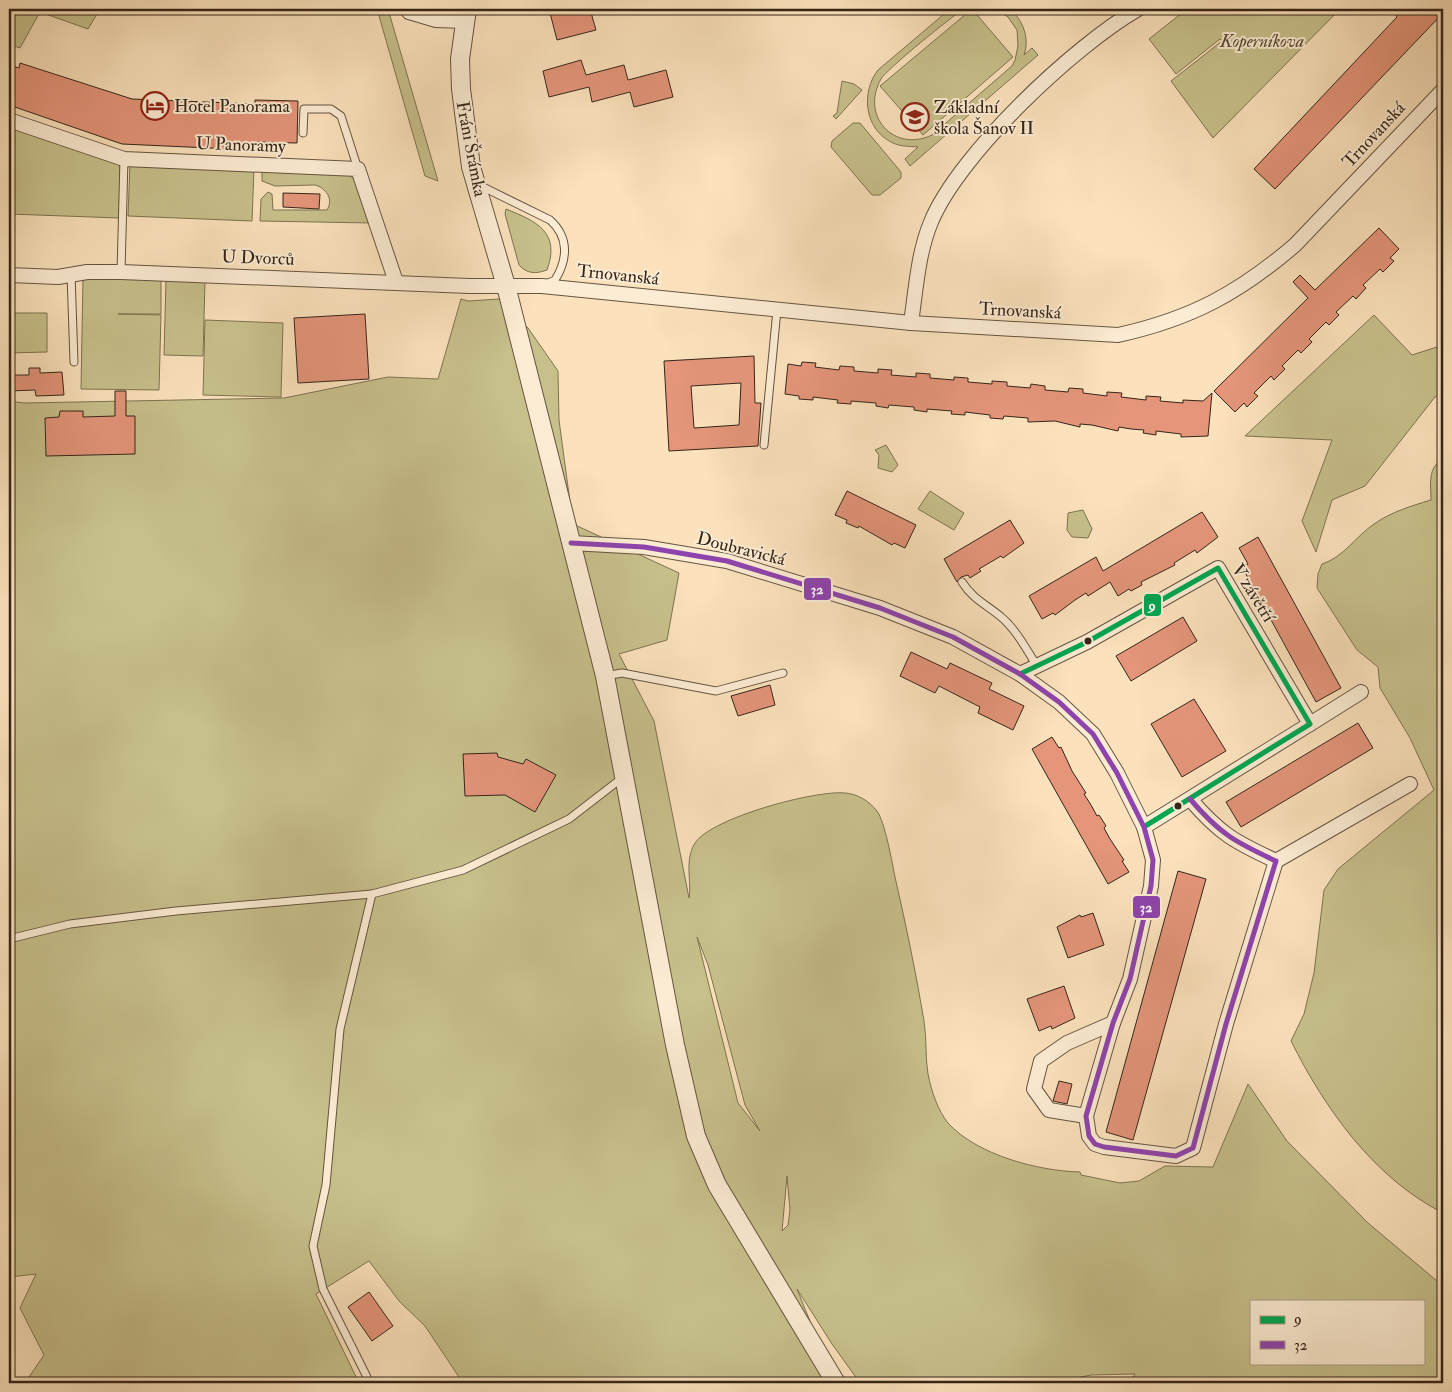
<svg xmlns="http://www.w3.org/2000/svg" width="1452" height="1392" font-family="'IM FELL Double Pica',serif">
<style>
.green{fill:#c7c08b;stroke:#7e7252;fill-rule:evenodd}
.building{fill:#e4957a;stroke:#352519;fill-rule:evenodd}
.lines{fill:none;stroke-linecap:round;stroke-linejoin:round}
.service-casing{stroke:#665442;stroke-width:9}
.minor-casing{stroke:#665442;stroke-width:16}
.tertiary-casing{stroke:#665442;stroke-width:20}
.service{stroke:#fcecd3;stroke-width:7}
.minor{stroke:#fcecd3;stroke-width:14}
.tertiary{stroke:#fcecd3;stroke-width:18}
.bus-1-casing{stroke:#fcecd3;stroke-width:9}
.bus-2-casing{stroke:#fcecd3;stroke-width:9}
.bus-1{stroke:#00a651;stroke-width:5}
.bus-2{stroke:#8e44ad;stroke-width:5}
.bus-dot{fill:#352519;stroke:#fcecd3;stroke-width:2}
.labels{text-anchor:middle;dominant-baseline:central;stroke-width:4;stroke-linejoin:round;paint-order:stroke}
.park-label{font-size:18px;font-style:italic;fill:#5a4c36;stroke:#fcecd3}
.poi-label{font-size:18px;fill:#352519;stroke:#fcecd3;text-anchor:start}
.street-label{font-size:18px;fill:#352519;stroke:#fcecd3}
.line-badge{stroke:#fcecd3;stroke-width:2}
.badge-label{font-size:14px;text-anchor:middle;font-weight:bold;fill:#fff}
</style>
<rect width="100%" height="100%" fill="#fbe2bc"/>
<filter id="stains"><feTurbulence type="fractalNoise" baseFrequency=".004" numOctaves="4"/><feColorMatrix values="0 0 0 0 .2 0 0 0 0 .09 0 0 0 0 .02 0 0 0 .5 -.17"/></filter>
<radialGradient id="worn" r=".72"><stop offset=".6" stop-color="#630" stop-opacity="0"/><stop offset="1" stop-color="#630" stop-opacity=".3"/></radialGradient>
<g class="green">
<polygon points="9,9 100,9 88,29 40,12 20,48 9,44"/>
<polygon points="377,9 388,9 438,181 425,176"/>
<path d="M 950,9 L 964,9 C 952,16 887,69 881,79 C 860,116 894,153 932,135 L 1012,66 L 1015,60 L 1018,46 L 1017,30 L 1008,17 L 996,9 L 1010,9 C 1023,20 1030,39 1024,55 L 1032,48 L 1038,55 L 910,166 L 905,159 L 918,147 C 909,146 900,147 891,142 C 864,128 861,92 878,70 Z"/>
<polygon points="972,9 1013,57 923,135 880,86"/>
<polygon points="1187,9 1340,9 1213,138 1171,81 1222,41 1220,39 1176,74 1149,39"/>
<polygon points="842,81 854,84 862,90 836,119 833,116 837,113"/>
<polygon points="853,123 860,123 901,172 901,178 880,195 872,195 831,147 832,141"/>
<polygon points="18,128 120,163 119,218 9,214 9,129"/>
<polygon points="130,164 254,168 252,221 128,216"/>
<path d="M 262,169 L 348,174 L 355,180 L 371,223 L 260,221 L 261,199 L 268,192 L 272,194 L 273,210 L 327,210 C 334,199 326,188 315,185 L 275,186 L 262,181 Z"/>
<path d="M 506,209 C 536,221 561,232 547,270 C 536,274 527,274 519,265 L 505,214 Z"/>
<polygon points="83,278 161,279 161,314 118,314 161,315 159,390 81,389"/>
<polygon points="166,279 205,280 203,356 164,355"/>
<path d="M 461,299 L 468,301 L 499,299 L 528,328 L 558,371 L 559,420 L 573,524 L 679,573 L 667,640 L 619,654 L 654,721 L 689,898 C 692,881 684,861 695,843 C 711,818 815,790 845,793 C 858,794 869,801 877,811 C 885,822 892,862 895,877 C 906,925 916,973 924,1021 C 927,1039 925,1057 928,1074 C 931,1090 938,1111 948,1123 C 977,1155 1038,1171 1080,1172 L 1081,1175 L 1120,1183 L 1139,1181 L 1165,1166 L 1213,1167 L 1248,1084 L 1287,1141 L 1368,1223 L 1443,1286 L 1443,1383 L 1129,1383 L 1135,1374 L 1091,1375 L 1053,1383 L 860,1383 L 832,1344 L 797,1289 L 835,1383 L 463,1383 L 425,1326 L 399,1301 L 369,1261 L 316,1294 L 359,1383 L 25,1383 L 44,1355 L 20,1308 L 36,1274 L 9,1277 L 9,401 L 24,403 L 284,398 L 388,377 L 438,379 ZM 697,937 L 708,965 L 745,1105 L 760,1131 L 738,1103 ZM 787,1176 L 790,1210 L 788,1225 L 782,1231 ZM 1251,1301 L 1423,1301 L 1423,1363 L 1251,1363 Z"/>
<polygon points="9,313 47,313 47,352 9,353"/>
<polygon points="1374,315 1412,355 1443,345 1443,394 1435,397 1365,486 1332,500 1316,552 1302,521 1332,440 1245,436"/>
<polygon points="205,320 283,323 281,397 203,395"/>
<polygon points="886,445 898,465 892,472 878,468 879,455 875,450"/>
<path d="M 1443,459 L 1443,1213 C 1374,1178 1325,1109 1291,1041 L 1304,1014 L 1314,973 L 1324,890 L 1338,869 L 1434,790 L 1410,738 L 1380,688 L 1378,667 L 1357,650 L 1317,588 L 1318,574 L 1322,564 C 1344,557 1355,537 1374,524 C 1391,512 1411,506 1431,500 C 1431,484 1427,468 1443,459 Z"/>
<polygon points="930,491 964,513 954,530 918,509"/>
<polygon points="1083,510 1092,529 1088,538 1072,537 1067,530 1068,513"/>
</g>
<g class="building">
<polygon points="549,9 590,9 596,30 557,40"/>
<polygon points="1402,9 1443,9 1443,13 1275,189 1254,169 1397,17 1396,15"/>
<polygon points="581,60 586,75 624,65 628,80 666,70 673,97 634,107 630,92 592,102 589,87 549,97 543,71"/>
<polygon points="20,63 132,99 255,104 255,100 298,101 297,143 254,142 253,150 122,144 9,105 12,97 9,96 9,65 19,68"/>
<polygon points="283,193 320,194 319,209 283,207"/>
<polygon points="1379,228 1399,249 1390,258 1394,261 1383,272 1380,269 1363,285 1366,288 1356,299 1353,296 1336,312 1339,315 1329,325 1326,322 1309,339 1312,342 1301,353 1298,350 1282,366 1285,369 1274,380 1271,376 1254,393 1258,396 1247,407 1244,403 1235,412 1214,391 1308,298 1293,282 1300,275 1315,290"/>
<polygon points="365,314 369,379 298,383 294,318"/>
<path d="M 754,356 L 755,403 L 761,403 L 758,446 L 669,451 L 664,361 ZM 741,383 L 739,425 L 694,428 L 691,386 Z"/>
<polygon points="802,362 816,363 815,367 839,370 840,366 854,367 854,371 878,373 878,369 892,370 891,375 916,377 916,373 930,374 930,378 954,380 954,377 968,378 968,382 992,384 992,381 1007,382 1007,386 1030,388 1031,384 1045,386 1045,390 1068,392 1069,388 1083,389 1083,393 1107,396 1107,392 1122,393 1121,397 1146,400 1146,396 1161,397 1160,401 1183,403 1183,400 1203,401 1212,393 1208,436 1181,437 1181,434 1156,431 1156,435 1143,433 1144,430 1131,429 1119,427 1118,431 1092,425 1080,424 1080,427 1055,421 1028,422 1028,418 1004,416 1003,419 990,418 990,415 965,412 965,415 951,414 952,411 927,409 927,412 914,410 914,407 889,405 888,408 876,406 876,403 851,401 851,404 837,403 838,400 813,397 813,400 799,399 799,396 785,394 788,364 801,366"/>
<polygon points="29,368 40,368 40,373 62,372 64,395 36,396 35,390 9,391 9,375 29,375"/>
<polygon points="115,391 126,391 126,416 135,416 135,454 46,456 45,418 59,417 60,411 83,411 83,417 115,416"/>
<polygon points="847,491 916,525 905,548 894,543 892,545 859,526 858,528 846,523 847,520 835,515"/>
<polygon points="1202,512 1218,537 1197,553 1195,550 1174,563 1175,565 1141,582 1142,585 1131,591 1129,589 1118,596 1110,582 1088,596 1086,593 1075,600 1055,615 1053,613 1042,619 1029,596 1096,557 1103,571"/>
<polygon points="1010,520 1024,543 1003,558 1001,556 979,569 981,571 970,578 968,575 961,577 957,582 944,559"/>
<polygon points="1258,537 1341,688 1316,702 1242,567 1248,564 1239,548"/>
<polygon points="1183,617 1197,641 1131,681 1116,656"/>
<polygon points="911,652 947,669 950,663 992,683 989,689 1024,706 1013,730 978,713 980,707 939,686 935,693 900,676"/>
<polygon points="770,685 775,705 738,716 731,696"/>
<polygon points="1194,699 1226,751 1182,777 1151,724"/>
<polygon points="1358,723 1373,748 1241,827 1226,802"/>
<polygon points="1052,737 1059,748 1061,747 1072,771 1086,793 1084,794 1091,805 1097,816 1099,815 1106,826 1104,828 1110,839 1124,860 1122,861 1129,872 1108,884 1032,749"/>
<polygon points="497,753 498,757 523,764 526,759 556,775 535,812 505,795 465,796 463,754"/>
<polygon points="1178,871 1206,879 1133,1140 1106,1132"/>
<polygon points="1093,913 1104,945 1068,958 1057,927 1080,915 1081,917"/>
<polygon points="1064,986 1075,1018 1052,1029 1051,1026 1039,1031 1027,999"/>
<polygon points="1059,1081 1072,1084 1067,1104 1053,1101"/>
<polygon points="369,1292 393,1326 372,1341 348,1307"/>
</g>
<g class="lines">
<defs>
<g id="service">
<polyline points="303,133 304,109 331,109 341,116 358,169"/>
<path d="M 480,183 L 483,187 L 550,220 C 569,237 568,259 555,280 L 546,284"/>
<polyline points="121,272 124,159"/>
<polyline points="71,274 74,362"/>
<polyline points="764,445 777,310"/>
<path d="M 962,582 C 973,599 984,603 1000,616 C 1016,629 1026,649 1037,666"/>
<polyline points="605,676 622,673 716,691 783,673"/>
<polyline points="9,939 70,924 176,911 372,894 463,870 569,819 622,778"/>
<polyline points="370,1383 323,1289 313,1246 326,1185 340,1029 372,894"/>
</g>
<g id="minor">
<polyline points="407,9 409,12 436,20 464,21"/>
<polyline points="9,120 124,159 358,169 396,282"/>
<path d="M 9,275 L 58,277 L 87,272 L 121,272 L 469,286 L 542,286 L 911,323 L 1118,335 C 1191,319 1239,293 1295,245 L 1443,90"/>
<path d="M 911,323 C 916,289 918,253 931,222 C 959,154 1074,46 1138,9"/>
<path d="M 571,543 L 644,547 L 727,561 L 880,608 L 953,637 L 1020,674 L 1059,702 L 1093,734 L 1117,773 L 1144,827 L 1153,860 L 1151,886 L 1130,979 L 1113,1023 L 1086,1116 L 1089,1136 L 1095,1144 L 1104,1147 L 1176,1156 L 1193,1148 L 1226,1024 L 1276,861 C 1235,842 1220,834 1190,799"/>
<polyline points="1020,674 1087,642 1218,568 1310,724 1144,827"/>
<polyline points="1310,724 1361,692"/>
<polyline points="1276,861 1410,784"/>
<polyline points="1086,1116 1049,1110 1034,1089 1041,1061 1067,1043 1113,1023"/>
</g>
<polyline id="tertiary" points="467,9 460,59 461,89 471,167 506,286 605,676 675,1045 696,1136 717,1185 836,1383"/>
</defs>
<use href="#service" class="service-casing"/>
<use href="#minor" class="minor-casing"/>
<use href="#tertiary" class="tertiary-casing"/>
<use href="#service" class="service"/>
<use href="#minor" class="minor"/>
<use href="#tertiary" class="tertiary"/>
<defs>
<polyline id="bus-1" points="1020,674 1087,642 1218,568 1310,724 1147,825"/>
<path id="bus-2" d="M 571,543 L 644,547 L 727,561 L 880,608 L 953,637 L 1020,674 L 1059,702 L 1093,734 L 1117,773 L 1144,827 L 1153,860 L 1151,886 L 1130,979 L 1113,1023 L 1086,1116 L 1089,1136 L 1095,1144 L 1104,1147 L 1176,1156 L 1193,1148 L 1226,1024 L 1276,861 C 1235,842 1220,834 1190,799"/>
</defs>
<use href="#bus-1" class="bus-1-casing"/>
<use href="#bus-2" class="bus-2-casing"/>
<use href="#bus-1" class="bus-1"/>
<use href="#bus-2" class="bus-2"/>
</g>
<defs>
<symbol id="hotel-ring" viewBox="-11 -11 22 22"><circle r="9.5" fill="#fcecd3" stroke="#8f2418" stroke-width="1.5"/><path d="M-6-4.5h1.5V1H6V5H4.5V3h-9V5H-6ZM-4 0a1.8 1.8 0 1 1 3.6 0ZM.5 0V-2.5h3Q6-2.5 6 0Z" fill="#8f2418"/></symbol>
<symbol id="school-ring" viewBox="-11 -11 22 22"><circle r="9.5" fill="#fcecd3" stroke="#8f2418" stroke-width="1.5"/><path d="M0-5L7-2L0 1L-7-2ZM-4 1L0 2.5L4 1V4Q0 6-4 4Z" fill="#8f2418"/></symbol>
</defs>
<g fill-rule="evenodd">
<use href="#hotel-ring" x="139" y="90" width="32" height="32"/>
<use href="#school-ring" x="899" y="101" width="32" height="32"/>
</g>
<g class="bus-dot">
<circle cx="1088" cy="641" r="4.5"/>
<circle cx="1178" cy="806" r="4.5"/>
</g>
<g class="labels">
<g class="park-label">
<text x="1262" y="41">Koperníkova</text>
</g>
<g class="poi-label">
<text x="174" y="106">Hotel Panorama</text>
<text x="934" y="107">Základní<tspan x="934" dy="21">škola Šanov II</tspan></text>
</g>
<g class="street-label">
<text transform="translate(1374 135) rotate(-47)">Trnovanská</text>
<text transform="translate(241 145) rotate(2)">U Panoramy</text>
<text transform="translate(471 149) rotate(79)">Fráni Šrámka</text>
<text transform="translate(258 258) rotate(2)">U Dvorců</text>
<text transform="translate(618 275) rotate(6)">Trnovanská</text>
<text transform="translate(1020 311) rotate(3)">Trnovanská</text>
<text transform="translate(741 549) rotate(14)">Doubravická</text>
<text transform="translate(1253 593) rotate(58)">V závětří</text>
</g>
</g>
<g class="line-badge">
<rect x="803" y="577" width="29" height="24" rx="5" fill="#8e44ad"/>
<rect x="1143" y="593" width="19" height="24" rx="5" fill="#00a651"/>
<rect x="1132" y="895" width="29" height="24" rx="5" fill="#8e44ad"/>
</g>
<g class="badge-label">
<text x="817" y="594">32</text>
<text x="1152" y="610">9</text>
<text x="1146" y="912">32</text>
</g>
<rect width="1452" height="1392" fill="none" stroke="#fbe2bc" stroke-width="30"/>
<rect x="10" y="10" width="1432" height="1372" fill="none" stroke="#352519" stroke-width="2.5"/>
<rect x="15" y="15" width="1422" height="1362" fill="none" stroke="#352519"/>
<rect x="1250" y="1300" width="175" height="65" fill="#fcecd3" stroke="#ac9c89"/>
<rect x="1260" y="1316" width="25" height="8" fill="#00a651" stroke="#ac9c89"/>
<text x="1294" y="1324" font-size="15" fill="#352519">9</text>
<rect x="1260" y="1341" width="25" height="8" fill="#8e44ad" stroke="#ac9c89"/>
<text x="1294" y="1350" font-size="15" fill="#352519">32</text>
<rect width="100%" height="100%" filter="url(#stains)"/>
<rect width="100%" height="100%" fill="url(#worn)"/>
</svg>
